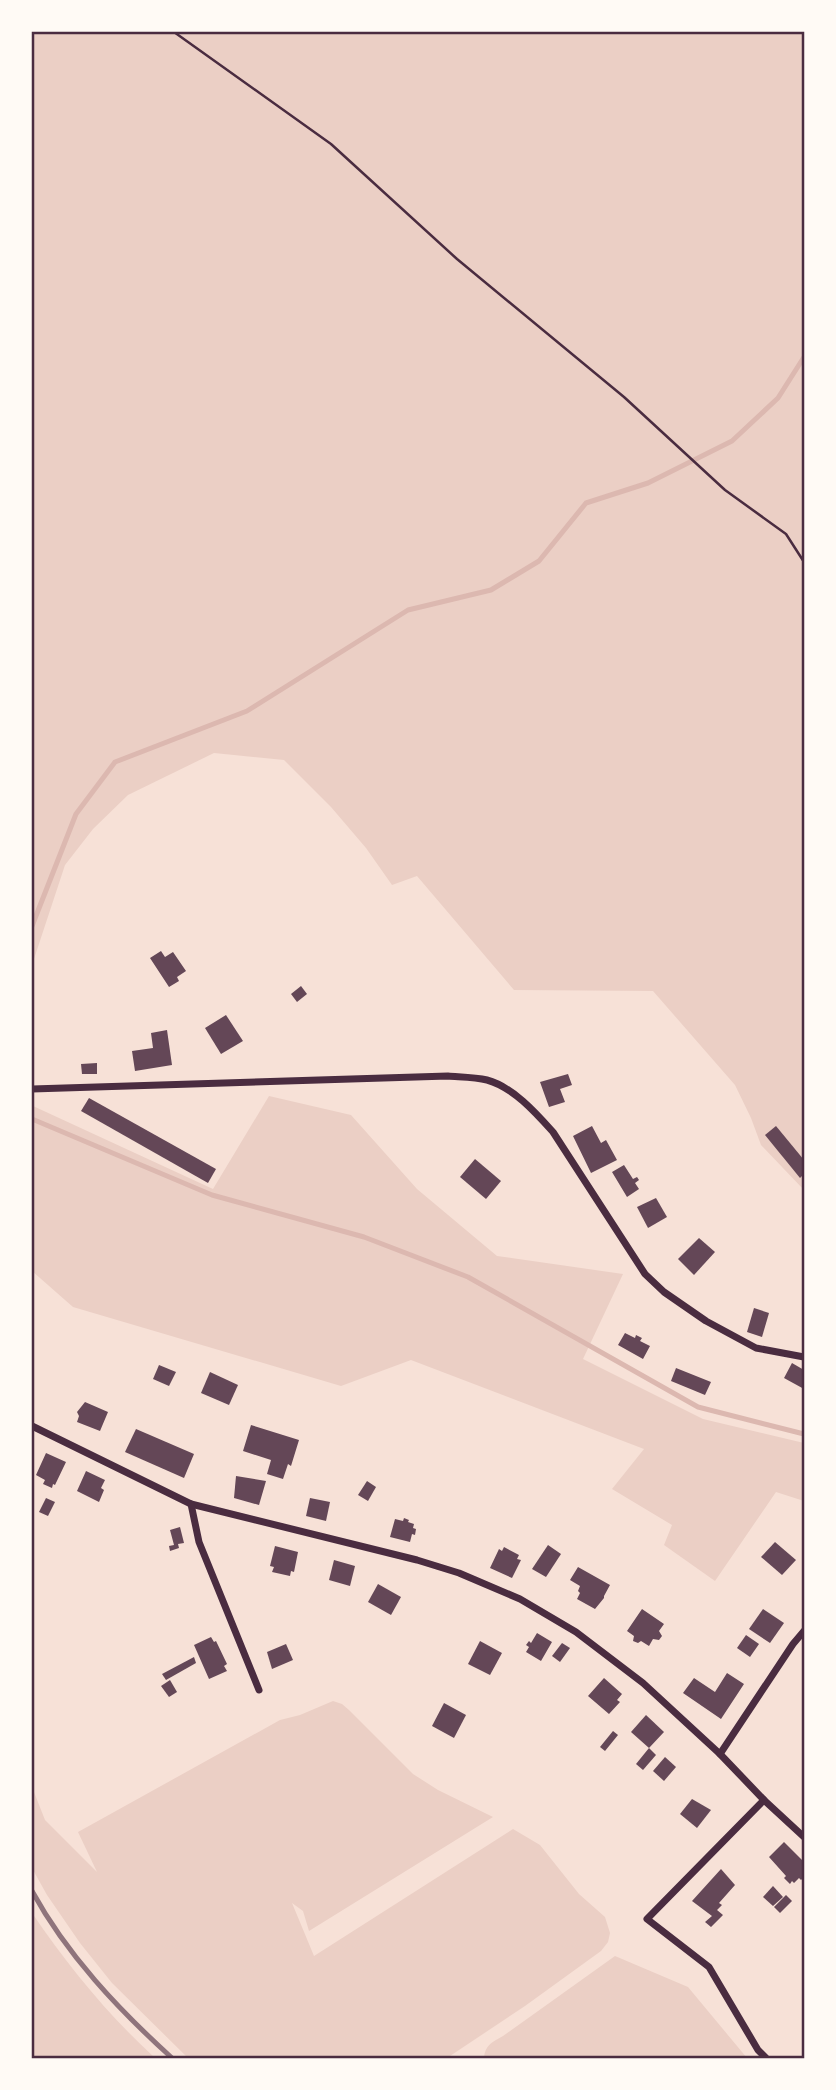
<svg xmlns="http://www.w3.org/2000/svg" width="836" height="2090" font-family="'PT Serif',serif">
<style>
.green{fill:#ebcfc5}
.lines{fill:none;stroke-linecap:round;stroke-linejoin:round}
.stream{stroke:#dcb8b0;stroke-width:5}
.building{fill:#644757}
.path{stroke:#4a2c40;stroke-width:2.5}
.minor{stroke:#4a2c40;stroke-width:7}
.rail{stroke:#8f747c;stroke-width:5}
.neatline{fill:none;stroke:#4a2c40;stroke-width:2.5}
</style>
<rect width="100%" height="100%" fill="#f7e1d7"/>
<g class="green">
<polygon points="32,32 804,32 804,1190 761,1145 751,1118 735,1085 653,991 514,990 417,876 392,885 366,848 331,807 284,760 214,753 128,795 93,829 65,865 32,965"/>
<polygon points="269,1096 351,1115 417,1189 497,1256 623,1274 583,1359 703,1419 804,1443 804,1501 776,1492 715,1581 664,1545 672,1525 612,1489 644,1449 411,1360 341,1386 73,1307 32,1271 33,1106 213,1189"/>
<polygon points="333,1701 342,1704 349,1710 413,1774 438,1790 493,1817 309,1931 303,1911 292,1903 314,1956 513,1829 540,1845 579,1894 605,1917 610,1933 608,1942 601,1951 525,2006 447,2058 188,2058 112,1983 80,1943 47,1895 32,1868 32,1787 45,1820 97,1872 78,1832 280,1720 300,1715"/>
<path d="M 32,1913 C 69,1967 107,2014 155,2058 L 32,2058 Z"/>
<path d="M 615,1956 L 688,1987 L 747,2058 L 484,2058 C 485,2045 492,2042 503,2036 Z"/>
</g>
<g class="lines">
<g class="stream">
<polyline points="32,926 76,814 115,762 247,711 408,610 491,590 539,561 586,503 648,483 732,441 778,398 804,357"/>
<polyline points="32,1119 212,1195 364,1237 468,1277 698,1407 804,1434"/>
</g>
</g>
<g class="building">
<polygon points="161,951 165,957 173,952 186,971 177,977 179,981 169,987 150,958"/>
<polygon points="301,986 307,994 297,1002 291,994"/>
<polygon points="226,1015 243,1041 221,1054 205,1028"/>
<polygon points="167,1030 172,1065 135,1071 132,1051 153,1048 151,1033"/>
<polygon points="97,1063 97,1074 82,1074 81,1064"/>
<polygon points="568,1074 572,1085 560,1089 565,1102 549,1107 540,1082"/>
<polygon points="89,1098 216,1169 208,1183 81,1111"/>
<polygon points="592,1126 601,1143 606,1140 617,1160 591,1173 573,1136"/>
<polygon points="776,1126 804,1160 804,1174 800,1178 765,1135"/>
<polygon points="475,1159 501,1181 486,1199 460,1177"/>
<polygon points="624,1165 633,1179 637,1177 639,1180 635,1183 639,1189 627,1197 612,1172"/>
<polygon points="656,1198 667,1217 648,1228 637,1207"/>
<polygon points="699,1238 715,1252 694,1275 678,1259"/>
<polygon points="754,1308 769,1313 762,1337 747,1332"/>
<polygon points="625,1333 635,1338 636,1335 642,1338 640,1341 650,1346 643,1359 618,1345"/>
<polygon points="792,1363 804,1370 804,1389 784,1378"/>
<polygon points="159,1365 176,1372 169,1386 153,1379"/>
<polygon points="676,1368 711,1382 705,1395 671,1381"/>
<polygon points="210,1372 238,1385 229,1405 201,1393"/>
<polygon points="85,1402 108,1412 100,1431 77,1422 79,1416 77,1412"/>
<polygon points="251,1425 299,1440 291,1466 288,1464 283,1479 267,1474 271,1460 243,1451"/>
<polygon points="136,1429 194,1454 184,1478 125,1452"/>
<polygon points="46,1453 66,1462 55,1485 53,1484 52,1488 43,1484 45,1480 36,1475"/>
<polygon points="86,1471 105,1480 101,1488 104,1490 99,1502 77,1491"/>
<polygon points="236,1476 266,1481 259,1505 234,1498"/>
<polygon points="367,1481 376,1487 368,1501 358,1495"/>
<polygon points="46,1498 55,1502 48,1516 39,1512"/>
<polygon points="310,1498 330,1502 326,1521 306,1516"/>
<polygon points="404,1518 409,1520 408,1522 414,1524 413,1528 416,1529 415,1535 412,1534 410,1542 390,1537 395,1519 403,1521"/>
<polygon points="180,1527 184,1543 178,1544 179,1548 170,1551 169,1546 174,1545 170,1530"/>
<polygon points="775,1542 796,1560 782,1575 761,1557"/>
<polygon points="548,1545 561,1554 546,1577 532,1569"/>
<polygon points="275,1546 298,1552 294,1572 291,1571 290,1576 272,1572 274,1567 270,1566"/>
<polygon points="504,1547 519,1555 517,1559 521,1560 512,1578 490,1568 499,1549 502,1551"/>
<polygon points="334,1560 355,1566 350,1586 329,1580"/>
<polygon points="578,1567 610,1585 604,1596 604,1598 595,1609 577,1599 580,1593 578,1591 580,1586 570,1580"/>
<polygon points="378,1584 401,1597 391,1615 368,1602"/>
<polygon points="642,1609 664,1624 659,1631 662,1636 659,1640 653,1639 649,1646 641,1641 638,1643 633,1641 634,1636 627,1631"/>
<polygon points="763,1609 784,1623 770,1643 749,1629"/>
<polygon points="537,1633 552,1642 541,1661 526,1652 529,1647 526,1645 529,1641 531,1643"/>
<polygon points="746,1635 759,1644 750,1657 737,1648"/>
<polygon points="211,1637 214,1642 216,1641 227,1664 224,1666 227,1671 209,1679 194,1645"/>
<polygon points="480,1641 502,1653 490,1675 468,1664"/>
<polygon points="562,1643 570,1648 560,1662 552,1656"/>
<polygon points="286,1644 293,1660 272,1669 267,1652"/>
<polygon points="194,1657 196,1663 166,1680 162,1674"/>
<polygon points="727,1673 744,1684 721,1719 683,1693 694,1678 715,1692"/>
<polygon points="604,1678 622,1694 617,1700 620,1702 609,1714 588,1696"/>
<polygon points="170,1680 177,1692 169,1697 161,1686"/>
<polygon points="444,1703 466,1715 454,1738 432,1726"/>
<polygon points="646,1715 664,1732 649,1748 631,1732"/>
<polygon points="613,1731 618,1735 605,1751 600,1747"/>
<polygon points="649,1748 656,1755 643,1770 636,1764"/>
<polygon points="665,1757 676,1767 664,1781 653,1771"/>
<polygon points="692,1799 711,1810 697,1828 680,1814"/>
<polygon points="784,1842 804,1862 804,1872 803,1874 804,1877 801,1880 799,1878 794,1883 792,1881 790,1884 784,1878 786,1876 769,1857"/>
<polygon points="721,1869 735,1885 719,1903 722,1905 717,1910 723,1915 711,1927 705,1922 712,1916 692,1901"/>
<polygon points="773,1886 783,1897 773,1906 763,1897"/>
<polygon points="786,1895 792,1901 780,1913 774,1907"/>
</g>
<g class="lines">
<polyline class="path" points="174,32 331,144 457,259 624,397 725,490 786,534 804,562"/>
<g class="minor">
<path d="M 32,1089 L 448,1076 C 460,1077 475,1077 487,1080 C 513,1087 536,1113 553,1132 L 645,1274 L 664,1292 L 706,1321 L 756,1348 L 804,1357"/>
<polyline points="32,1426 191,1504 417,1560 459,1573 520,1599 576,1632 643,1683 720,1754 764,1800 804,1837"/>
<polyline points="191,1504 199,1542 259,1690"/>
<polyline points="720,1754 793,1644 804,1631"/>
<polyline points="764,1800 647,1919 709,1967 758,2050 766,2058"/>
</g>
<path class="rail" d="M 32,1891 C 67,1955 118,2009 172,2058"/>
</g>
<rect width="836" height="2090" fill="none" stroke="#fffaf5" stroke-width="66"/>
<rect x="33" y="33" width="770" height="2024" class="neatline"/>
</svg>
